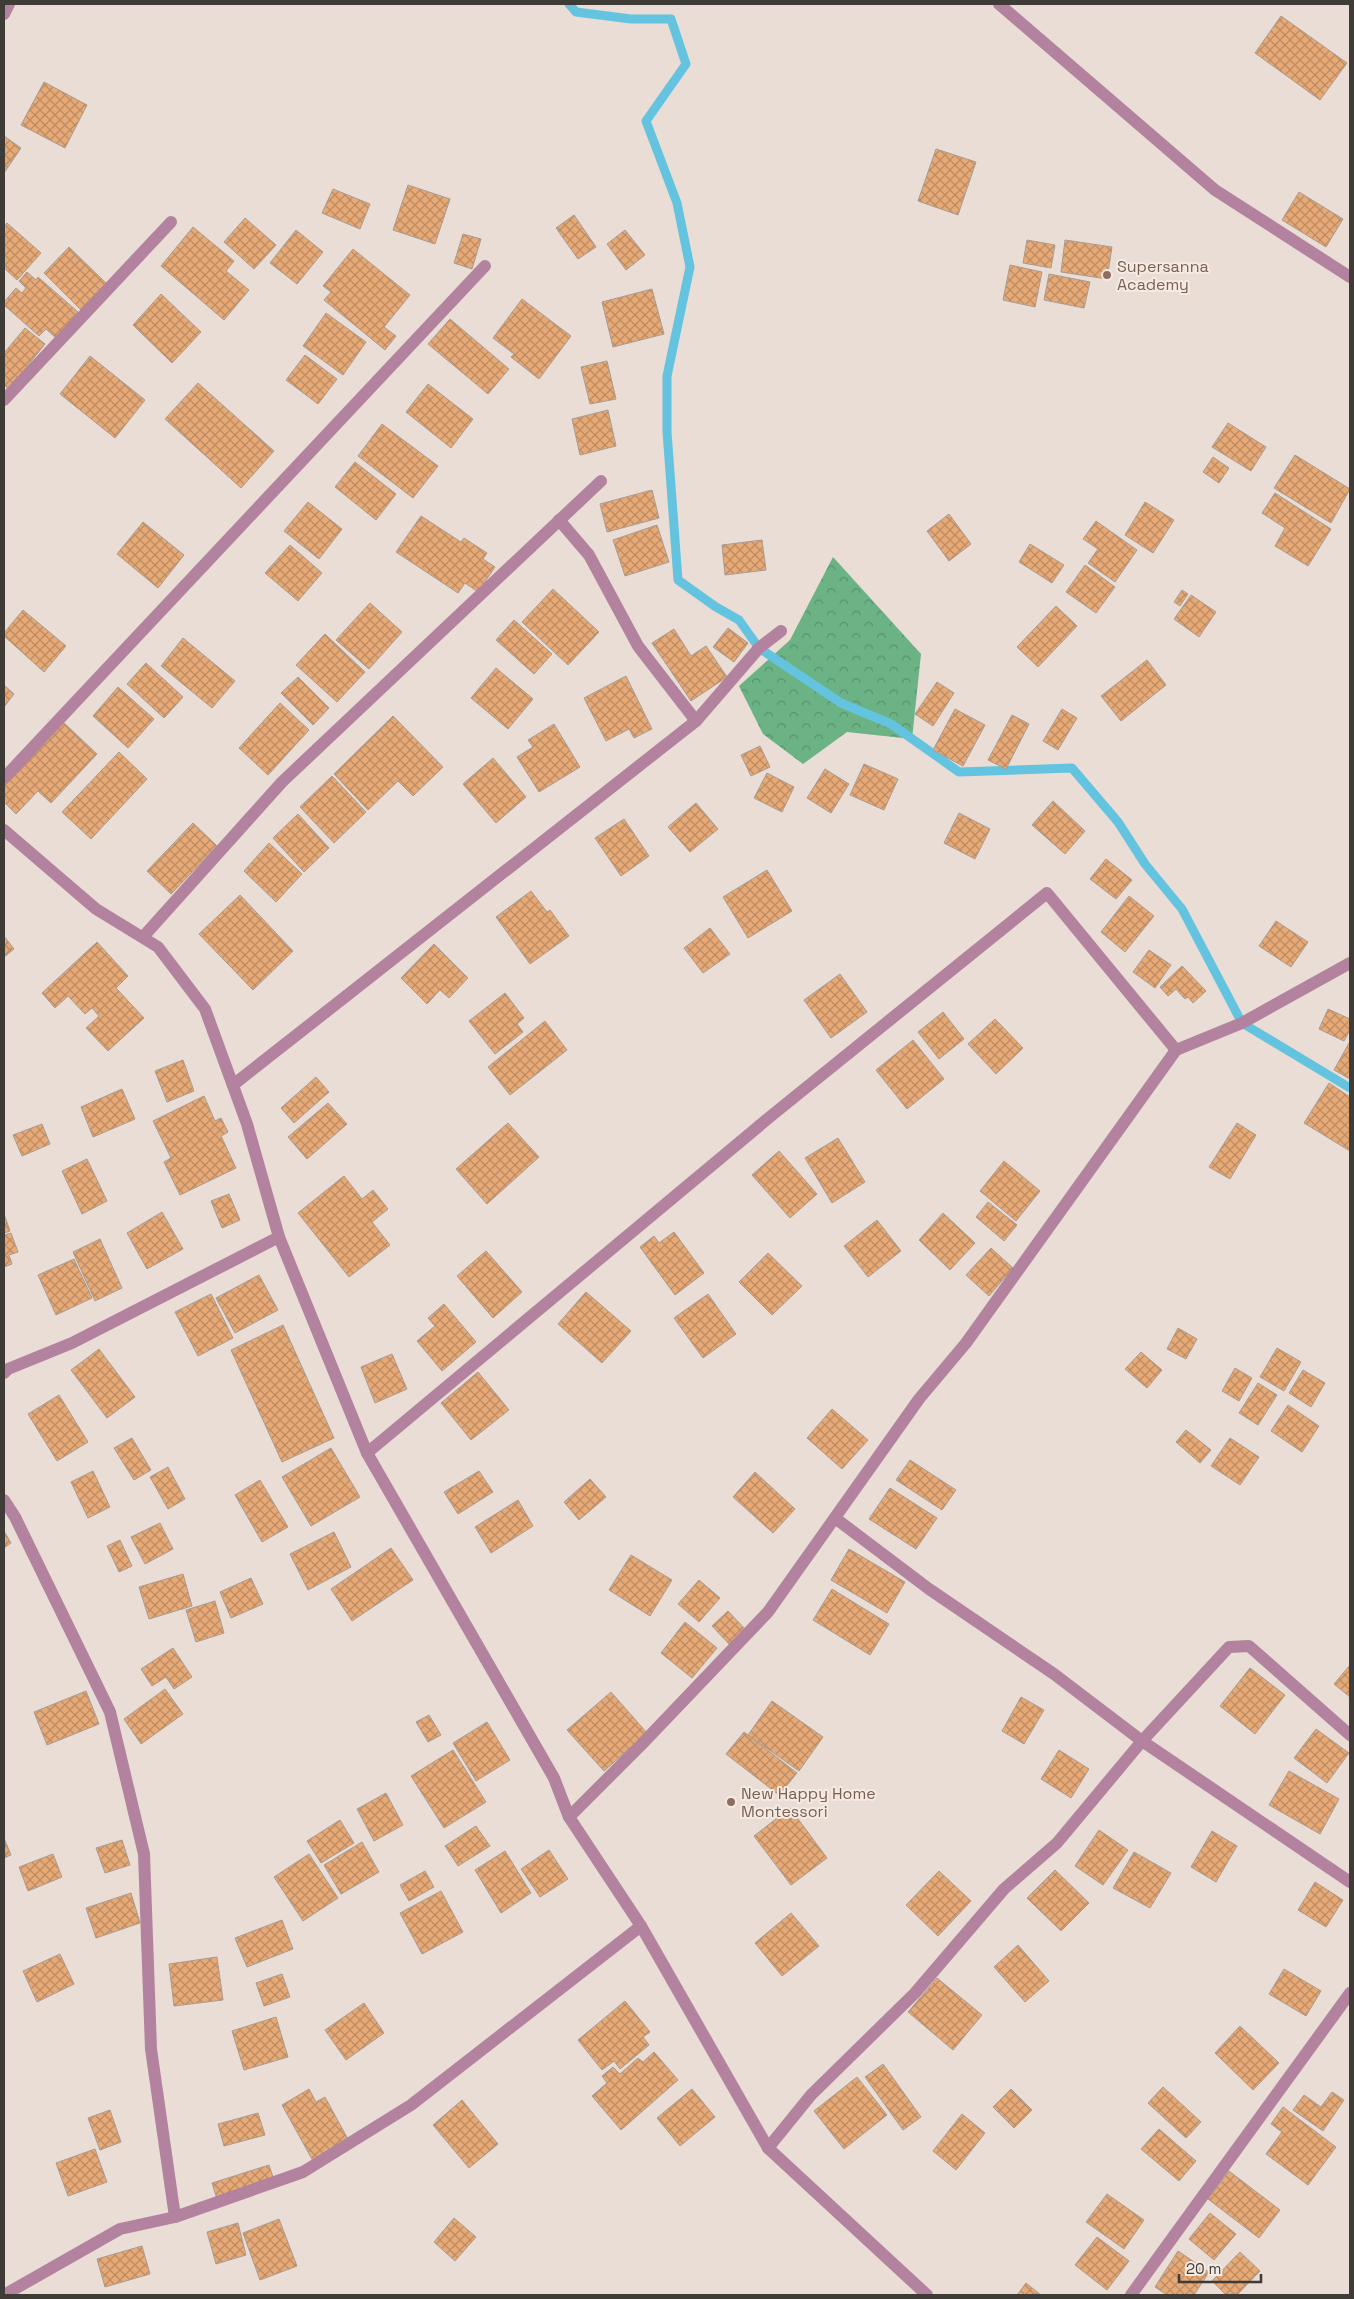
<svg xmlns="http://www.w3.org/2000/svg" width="1354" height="2299" font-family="'Space Grotesk',sans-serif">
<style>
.forest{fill:url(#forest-crowns)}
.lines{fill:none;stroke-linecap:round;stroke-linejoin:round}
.stream{stroke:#64c4e0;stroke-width:9}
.building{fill:url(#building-cross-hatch);stroke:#a79c94}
.minor{stroke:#b3829e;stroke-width:12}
.education-dot{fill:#8d6e63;stroke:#f6ebe2;stroke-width:2}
.labels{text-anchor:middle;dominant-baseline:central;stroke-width:4;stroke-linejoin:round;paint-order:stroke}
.education-label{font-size:16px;fill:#785e54;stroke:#f6ebe2;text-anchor:start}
</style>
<defs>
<pattern id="forest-crowns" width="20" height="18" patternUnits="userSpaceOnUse" patternTransform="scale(1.25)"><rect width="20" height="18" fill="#6bb285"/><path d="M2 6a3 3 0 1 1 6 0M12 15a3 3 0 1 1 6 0" fill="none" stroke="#59926e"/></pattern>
<pattern id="building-cross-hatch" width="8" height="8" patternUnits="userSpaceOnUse" patternTransform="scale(1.25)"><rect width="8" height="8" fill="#e7aa77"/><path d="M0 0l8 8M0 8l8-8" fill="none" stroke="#bd8c62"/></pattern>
</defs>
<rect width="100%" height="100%" fill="#e9ddd5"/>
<polygon class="forest" points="833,557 921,654 912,739 847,732 803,764 763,734 739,686 790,640"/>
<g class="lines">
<polyline class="stream" points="569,4 576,12 631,19 671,19 686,64 646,121 677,203 690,267 667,376 667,432 678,580 716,607 739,620 759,648 841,703 891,724 959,772 1072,768 1118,822 1145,864 1182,909 1242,1023 1350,1088"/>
</g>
<g class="building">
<polygon points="1281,16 1347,63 1320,100 1255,53"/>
<polygon points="44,82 87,105 65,148 21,125"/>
<polygon points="4,136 21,148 4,173"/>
<polygon points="936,149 976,162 958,215 918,201"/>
<polygon points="408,185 450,199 435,244 393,230"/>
<polygon points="333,189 370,204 360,229 322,213"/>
<polygon points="1299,192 1343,219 1326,247 1282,220"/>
<polygon points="574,215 596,247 578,259 556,228"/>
<polygon points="245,218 276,245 254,269 224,242"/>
<polygon points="7,223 41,253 17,280 4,268 4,227"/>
<polygon points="193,227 234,261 226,271 249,290 224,320 161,266"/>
<polygon points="296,230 323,252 297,284 270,263"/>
<polygon points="625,230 645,255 626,270 607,244"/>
<polygon points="463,234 481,239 472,269 454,263"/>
<polygon points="1027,240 1055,245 1051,268 1023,263"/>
<polygon points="1065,240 1112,247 1107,279 1061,272"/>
<polygon points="69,247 107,284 81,310 44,273"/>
<polygon points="353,249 410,295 384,327 396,336 385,350 324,300 331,292 323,286"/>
<polygon points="1010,265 1042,272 1035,307 1003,300"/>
<polygon points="27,272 36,280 38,277 78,312 56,338 46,329 39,336 4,305 4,302 16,288 22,293 26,288 19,281"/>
<polygon points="1049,274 1090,282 1084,308 1044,300"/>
<polygon points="652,289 664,334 613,347 602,302"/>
<polygon points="161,294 201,332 172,363 133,325"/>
<polygon points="522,299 571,336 539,379 511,357 514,354 493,338"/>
<polygon points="326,313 366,342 343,375 303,346"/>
<polygon points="450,319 509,369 488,394 428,344"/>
<polygon points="25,328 45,344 9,389 4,385 4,353"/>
<polygon points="305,355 337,379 318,404 286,380"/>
<polygon points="90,356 145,400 115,438 60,394"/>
<polygon points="607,361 616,399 590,404 581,367"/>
<polygon points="198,383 274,451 241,488 165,419"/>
<polygon points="428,384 473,419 451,448 406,412"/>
<polygon points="608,410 616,446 580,455 572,419"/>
<polygon points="1228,423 1266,447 1251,471 1212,447"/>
<polygon points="382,424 438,466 413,498 358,456"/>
<polygon points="1295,455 1350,489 1331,523 1274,488"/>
<polygon points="1213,457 1229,468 1219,483 1203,472"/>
<polygon points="355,462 396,494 376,520 335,487"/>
<polygon points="652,490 659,518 607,532 600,504"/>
<polygon points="1275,493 1331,529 1308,566 1275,546 1285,528 1262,513"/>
<polygon points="308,502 342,529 319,559 284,531"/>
<polygon points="1145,502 1174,520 1153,553 1125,535"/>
<polygon points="949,514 971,544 949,561 927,531"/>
<polygon points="421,516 461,542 464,538 487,553 483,559 495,567 478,592 465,583 458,593 396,552"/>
<polygon points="1096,521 1137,550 1115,582 1088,563 1098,549 1083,539"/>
<polygon points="143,522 184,555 158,588 117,554"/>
<polygon points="657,525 669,562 625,576 613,540"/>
<polygon points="762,540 766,570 725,575 722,545"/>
<polygon points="1030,544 1064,565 1052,583 1019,562"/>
<polygon points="290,545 322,573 298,601 265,573"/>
<polygon points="1085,565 1115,587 1096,613 1066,592"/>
<polygon points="553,589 599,632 568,665 522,622"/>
<polygon points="1182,590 1188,594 1180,606 1174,602"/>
<polygon points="1191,595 1216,612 1199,637 1174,619"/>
<polygon points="370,603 402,632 369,669 336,640"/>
<polygon points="1056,606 1077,626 1038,667 1017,647"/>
<polygon points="23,610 66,646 44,672 4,636 4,633"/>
<polygon points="514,620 552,654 534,674 496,640"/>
<polygon points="728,628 748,643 734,662 713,647"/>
<polygon points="674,629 691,656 706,646 727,677 691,701 652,643"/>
<polygon points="325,634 365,672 337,702 296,665"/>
<polygon points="183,638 235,681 212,708 161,666"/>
<polygon points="1147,660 1166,685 1121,721 1101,696"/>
<polygon points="146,663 183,697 164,718 127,684"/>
<polygon points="496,668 533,699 508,729 471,698"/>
<polygon points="626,676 652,729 634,738 629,729 606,741 584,698"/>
<polygon points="298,677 329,708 313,725 281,693"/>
<polygon points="937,682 954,693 933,726 915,714"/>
<polygon points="4,685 14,694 4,707"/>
<polygon points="118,687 154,719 128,748 93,716"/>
<polygon points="280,703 309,730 268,775 239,748"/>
<polygon points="955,709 985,725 963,766 933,750"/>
<polygon points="1062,709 1077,718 1058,750 1043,741"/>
<polygon points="1012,715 1029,724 1006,769 988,760"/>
<polygon points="393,716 443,767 413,796 398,781 368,810 334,774"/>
<polygon points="62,721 97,754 51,803 38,791 16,814 4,802 4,783"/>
<polygon points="554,724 580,767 539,792 517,757 533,747 528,740"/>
<polygon points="760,746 770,767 751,776 741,755"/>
<polygon points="119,752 147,779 91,839 62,812"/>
<polygon points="493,758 526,797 496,823 463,784"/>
<polygon points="864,764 898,779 884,810 850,795"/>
<polygon points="825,769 849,784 831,813 807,798"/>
<polygon points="767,773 794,787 782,812 754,798"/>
<polygon points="332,776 366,812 334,843 300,807"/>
<polygon points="1053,801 1085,831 1065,854 1032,825"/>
<polygon points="696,803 718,829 690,852 668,827"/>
<polygon points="959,813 990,829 975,859 944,843"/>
<polygon points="298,814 329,848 304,872 273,838"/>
<polygon points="624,819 649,856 621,876 595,838"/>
<polygon points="193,823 217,846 171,894 147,871"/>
<polygon points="269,843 302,874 276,902 244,871"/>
<polygon points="1106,859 1132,880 1116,899 1090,879"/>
<polygon points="767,870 792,911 748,938 723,897"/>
<polygon points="531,891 547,912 550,910 569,936 530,964 496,917"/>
<polygon points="240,895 293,951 253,990 199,934"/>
<polygon points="1129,896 1154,916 1125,952 1101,932"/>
<polygon points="1276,921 1308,942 1291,967 1259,946"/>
<polygon points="710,928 730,954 703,973 684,948"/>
<polygon points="4,936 14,949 4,957"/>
<polygon points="97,942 128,976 116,988 144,1018 108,1051 86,1028 99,1016 92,1008 85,1014 68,996 55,1008 42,993"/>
<polygon points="434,944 468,978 449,998 440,990 427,1004 401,978"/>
<polygon points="1149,950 1171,965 1155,988 1133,972"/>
<polygon points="1182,966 1206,991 1193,1003 1188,997 1185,999 1176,989 1168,996 1160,987"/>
<polygon points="840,974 867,1012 831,1038 804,1000"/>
<polygon points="505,993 524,1018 517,1024 523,1032 495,1054 469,1021"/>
<polygon points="1328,1009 1350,1019 1350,1030 1344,1041 1319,1029"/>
<polygon points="943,1012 964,1039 939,1059 918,1032"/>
<polygon points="995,1019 1023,1048 996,1074 968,1044"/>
<polygon points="545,1021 567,1050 510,1095 488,1067"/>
<polygon points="913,1040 944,1079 907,1109 876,1070"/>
<polygon points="1349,1043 1350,1044 1350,1079 1334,1070"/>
<polygon points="183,1060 194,1091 167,1102 155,1071"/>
<polygon points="316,1077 329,1092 294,1123 281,1108"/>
<polygon points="1329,1083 1350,1097 1350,1151 1304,1123"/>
<polygon points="122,1089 135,1119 93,1137 81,1107"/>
<polygon points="204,1096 215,1121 221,1118 228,1132 221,1136 236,1168 180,1195 164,1162 171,1158 153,1121"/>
<polygon points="328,1103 347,1124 307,1159 288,1137"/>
<polygon points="508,1123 539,1157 487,1204 456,1169"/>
<polygon points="1237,1123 1256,1135 1230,1179 1209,1167"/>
<polygon points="42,1124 50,1144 22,1156 13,1135"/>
<polygon points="838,1138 865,1182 832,1203 805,1158"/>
<polygon points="779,1151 817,1194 790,1218 752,1175"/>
<polygon points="87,1159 107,1201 82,1214 62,1171"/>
<polygon points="1004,1161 1040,1191 1016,1221 980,1191"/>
<polygon points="344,1176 362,1199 373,1190 388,1209 372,1222 390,1245 349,1277 298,1213"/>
<polygon points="229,1194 240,1220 222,1228 211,1201"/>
<polygon points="988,1202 1017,1225 1004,1241 976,1217"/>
<polygon points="162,1212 183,1249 147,1269 127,1233"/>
<polygon points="943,1213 975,1243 950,1270 919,1240"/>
<polygon points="4,1214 10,1231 4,1233"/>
<polygon points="877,1220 901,1251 868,1277 844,1246"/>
<polygon points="674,1232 704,1273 675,1295 640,1247 654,1236 659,1243"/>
<polygon points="11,1233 18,1252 9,1255 12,1264 4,1267 4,1235"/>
<polygon points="100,1239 122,1288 95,1301 73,1252"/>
<polygon points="991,1248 1013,1268 989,1296 966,1275"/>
<polygon points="486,1251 522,1292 493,1318 457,1276"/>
<polygon points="768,1253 802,1286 772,1315 739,1282"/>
<polygon points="74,1259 92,1298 56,1315 38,1275"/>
<polygon points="259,1275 278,1310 235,1333 216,1298"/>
<polygon points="586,1292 631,1331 602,1363 558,1324"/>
<polygon points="211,1294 233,1338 198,1356 175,1312"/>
<polygon points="708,1294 736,1334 703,1358 674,1318"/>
<polygon points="444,1304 476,1342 442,1371 417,1341 435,1326 428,1318"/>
<polygon points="283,1325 334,1438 282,1462 231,1350"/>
<polygon points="1178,1328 1197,1339 1186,1359 1167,1349"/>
<polygon points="1277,1348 1301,1362 1284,1391 1260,1377"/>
<polygon points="99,1349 135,1397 107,1418 71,1370"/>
<polygon points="1141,1352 1162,1370 1147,1388 1125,1369"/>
<polygon points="392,1354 407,1389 375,1403 361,1367"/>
<polygon points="1235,1368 1252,1378 1239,1401 1222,1391"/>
<polygon points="1303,1370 1325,1383 1311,1407 1289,1393"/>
<polygon points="478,1372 509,1410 471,1440 441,1403"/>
<polygon points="1258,1383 1277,1395 1258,1425 1239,1413"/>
<polygon points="59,1395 88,1442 57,1461 28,1414"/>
<polygon points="1288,1405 1319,1426 1302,1452 1271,1431"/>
<polygon points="832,1409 868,1440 842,1469 807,1438"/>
<polygon points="1186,1430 1211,1450 1200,1463 1176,1442"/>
<polygon points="132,1438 151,1470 134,1480 114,1448"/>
<polygon points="1230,1438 1259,1457 1240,1485 1211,1466"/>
<polygon points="331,1448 360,1497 311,1526 282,1477"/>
<polygon points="910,1460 956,1490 942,1510 896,1480"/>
<polygon points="168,1467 185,1499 168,1509 150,1477"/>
<polygon points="93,1471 110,1507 88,1518 71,1482"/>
<polygon points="479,1471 493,1492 458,1514 444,1492"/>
<polygon points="755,1472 795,1509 773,1533 733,1497"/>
<polygon points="590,1479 606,1497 579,1520 564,1502"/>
<polygon points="260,1480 288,1527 262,1542 235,1495"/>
<polygon points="890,1488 937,1518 916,1549 869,1519"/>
<polygon points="518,1500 533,1526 491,1553 475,1527"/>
<polygon points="160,1523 173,1549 145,1564 131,1537"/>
<polygon points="4,1531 11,1543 4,1548"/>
<polygon points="334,1532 351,1567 308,1590 290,1554"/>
<polygon points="120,1540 132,1566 119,1572 107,1546"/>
<polygon points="391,1548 413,1580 352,1621 331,1589"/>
<polygon points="849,1549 905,1582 887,1613 831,1580"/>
<polygon points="631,1555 672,1580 650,1616 609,1590"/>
<polygon points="183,1574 192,1606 149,1619 139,1587"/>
<polygon points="251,1578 263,1604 231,1618 220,1592"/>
<polygon points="699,1580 720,1598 699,1622 678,1604"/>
<polygon points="832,1589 889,1624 870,1655 813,1620"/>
<polygon points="215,1601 224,1633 196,1642 186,1610"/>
<polygon points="728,1611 745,1629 729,1644 712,1626"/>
<polygon points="685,1622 717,1648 692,1678 661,1653"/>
<polygon points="173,1648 192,1677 174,1689 166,1677 152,1686 141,1669"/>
<polygon points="1350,1665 1350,1697 1334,1684"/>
<polygon points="1250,1668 1285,1695 1255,1734 1220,1706"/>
<polygon points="165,1689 183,1714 141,1744 124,1719"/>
<polygon points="86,1691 99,1724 47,1745 34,1712"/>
<polygon points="611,1692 647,1733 604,1771 567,1730"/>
<polygon points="1021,1697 1044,1710 1024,1744 1002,1731"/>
<polygon points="772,1701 823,1737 799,1771 748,1735"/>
<polygon points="429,1715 441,1735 428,1742 416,1722"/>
<polygon points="487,1722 510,1760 476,1781 453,1743"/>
<polygon points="1316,1729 1349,1753 1327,1783 1294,1758"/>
<polygon points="744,1732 797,1773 779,1795 726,1754"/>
<polygon points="453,1750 486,1802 444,1828 411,1776"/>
<polygon points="1059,1750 1089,1769 1071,1798 1041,1779"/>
<polygon points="1289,1771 1339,1799 1320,1834 1269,1805"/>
<polygon points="386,1793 403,1825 374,1841 357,1809"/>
<polygon points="790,1808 827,1858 791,1885 754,1836"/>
<polygon points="340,1820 354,1843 321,1863 307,1841"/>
<polygon points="476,1826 490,1846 458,1866 445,1846"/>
<polygon points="1099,1830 1128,1850 1103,1885 1075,1866"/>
<polygon points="1212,1831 1237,1846 1216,1882 1191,1867"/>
<polygon points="4,1838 11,1855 4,1858"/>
<polygon points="122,1840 130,1865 105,1873 96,1848"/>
<polygon points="362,1842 379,1872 341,1894 324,1865"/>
<polygon points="549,1850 568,1879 540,1897 521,1869"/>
<polygon points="505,1851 531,1893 501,1913 475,1870"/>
<polygon points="1134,1852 1171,1873 1150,1908 1113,1888"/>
<polygon points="53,1854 62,1877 28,1891 19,1867"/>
<polygon points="309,1854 338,1898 303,1921 274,1877"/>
<polygon points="1055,1870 1089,1903 1061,1931 1027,1898"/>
<polygon points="425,1871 434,1887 409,1901 400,1885"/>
<polygon points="939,1871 971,1901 938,1936 906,1905"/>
<polygon points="1315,1882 1343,1900 1326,1927 1298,1910"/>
<polygon points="441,1891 463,1932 422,1954 400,1913"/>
<polygon points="131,1893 140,1923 96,1938 86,1908"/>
<polygon points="791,1913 819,1946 782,1976 755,1943"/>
<polygon points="282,1920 293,1949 247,1967 235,1938"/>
<polygon points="1018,1945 1049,1981 1025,2002 994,1967"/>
<polygon points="60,1954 74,1984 37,2002 23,1971"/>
<polygon points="217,1957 223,2000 174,2006 169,1964"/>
<polygon points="1284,1969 1321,1991 1306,2016 1269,1994"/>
<polygon points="282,1974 290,1997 264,2006 256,1983"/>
<polygon points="937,1978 982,2015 953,2050 908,2012"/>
<polygon points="625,2001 650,2032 643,2037 649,2045 620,2069 614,2061 602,2070 578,2040"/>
<polygon points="364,2003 384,2033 346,2060 325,2030"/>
<polygon points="276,2017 288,2057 244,2070 232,2031"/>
<polygon points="1240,2026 1279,2063 1253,2090 1215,2053"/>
<polygon points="654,2052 678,2080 621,2130 592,2096 607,2083 602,2076 613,2067 620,2074 638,2058 643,2062"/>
<polygon points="883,2064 921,2117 903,2130 865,2077"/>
<polygon points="857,2077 887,2115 844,2149 814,2111"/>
<polygon points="1163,2087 1201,2122 1186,2138 1148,2103"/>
<polygon points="309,2089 316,2102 325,2097 349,2141 313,2161 282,2105"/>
<polygon points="692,2089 715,2117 680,2146 657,2118"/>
<polygon points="1011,2089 1032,2110 1014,2128 993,2107"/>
<polygon points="1332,2092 1344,2100 1323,2131 1293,2110 1304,2095 1321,2107"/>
<polygon points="462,2100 498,2144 469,2168 433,2125"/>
<polygon points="1283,2107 1336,2147 1308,2185 1266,2154 1282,2132 1271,2124"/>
<polygon points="110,2110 121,2142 100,2150 88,2118"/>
<polygon points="258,2113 265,2135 224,2146 218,2124"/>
<polygon points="962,2114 985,2133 956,2170 933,2151"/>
<polygon points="1159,2129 1196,2161 1179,2181 1141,2149"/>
<polygon points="95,2149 107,2182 68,2196 56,2163"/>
<polygon points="269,2165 274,2180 217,2199 212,2183"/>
<polygon points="1229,2171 1280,2210 1259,2238 1208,2199"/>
<polygon points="1107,2194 1144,2220 1124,2249 1086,2222"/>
<polygon points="1210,2213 1236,2234 1214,2260 1189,2239"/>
<polygon points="454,2218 476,2237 455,2261 434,2242"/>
<polygon points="279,2219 297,2266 260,2280 243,2233"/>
<polygon points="238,2223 246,2255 216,2264 207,2232"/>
<polygon points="1097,2237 1129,2261 1107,2290 1075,2265"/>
<polygon points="142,2246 150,2274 105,2287 97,2259"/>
<polygon points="1178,2251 1209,2272 1194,2295 1167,2295 1155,2287"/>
<polygon points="1240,2252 1260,2271 1237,2295 1226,2295 1212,2281"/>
<polygon points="1026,2283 1041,2295 1017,2295"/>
</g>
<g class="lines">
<g class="minor">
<polyline points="999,4 1215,190 1350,277"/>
<polyline points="4,14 9,4"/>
<polyline points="4,400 171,222"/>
<polyline points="559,520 589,555 638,646 696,721"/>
<polyline points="4,778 485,266"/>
<polyline points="4,830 96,909 158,947 205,1009 247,1124 279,1237 367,1453 554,1778 569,1817 641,1926 768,2148 927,2295"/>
<polyline points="143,937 282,782 601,481"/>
<polyline points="233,1085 696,721 759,648 781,631"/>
<polyline points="4,1373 8,1369 72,1343 279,1237"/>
<polyline points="367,1453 771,1116 1047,893 1176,1050"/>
<polyline points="4,1500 15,1517 110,1712 144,1854 151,2049 175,2217"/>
<polyline points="835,1518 929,1589 1054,1674 1142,1741 1229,1647 1249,1646 1350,1735"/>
<polyline points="569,1817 642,1744 768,1612 919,1399 966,1343 1176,1050 1242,1023 1350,963"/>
<polyline points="768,2148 811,2095 915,1993 1004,1889 1057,1843 1142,1741 1350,1882"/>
<polyline points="4,2295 120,2229 175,2217 303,2172 411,2105 641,1926"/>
<polyline points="1131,2295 1350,1993"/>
</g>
</g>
<g class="education-dot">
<circle cx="1107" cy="275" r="5"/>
<circle cx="731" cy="1802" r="5"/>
</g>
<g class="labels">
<g class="education-label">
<text x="1117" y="266">Supersanna<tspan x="1117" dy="18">Academy</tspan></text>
<text x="741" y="1793">New Happy Home<tspan x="741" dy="18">Montessori</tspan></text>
</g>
</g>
<rect width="1354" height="2299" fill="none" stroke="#3f3b37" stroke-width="10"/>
<path d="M1179 2274v8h82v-8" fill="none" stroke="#3f3b37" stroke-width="2.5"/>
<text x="1186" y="2274" font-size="15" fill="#3f3b37" stroke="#f6ebe2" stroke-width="4" paint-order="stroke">20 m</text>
</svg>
